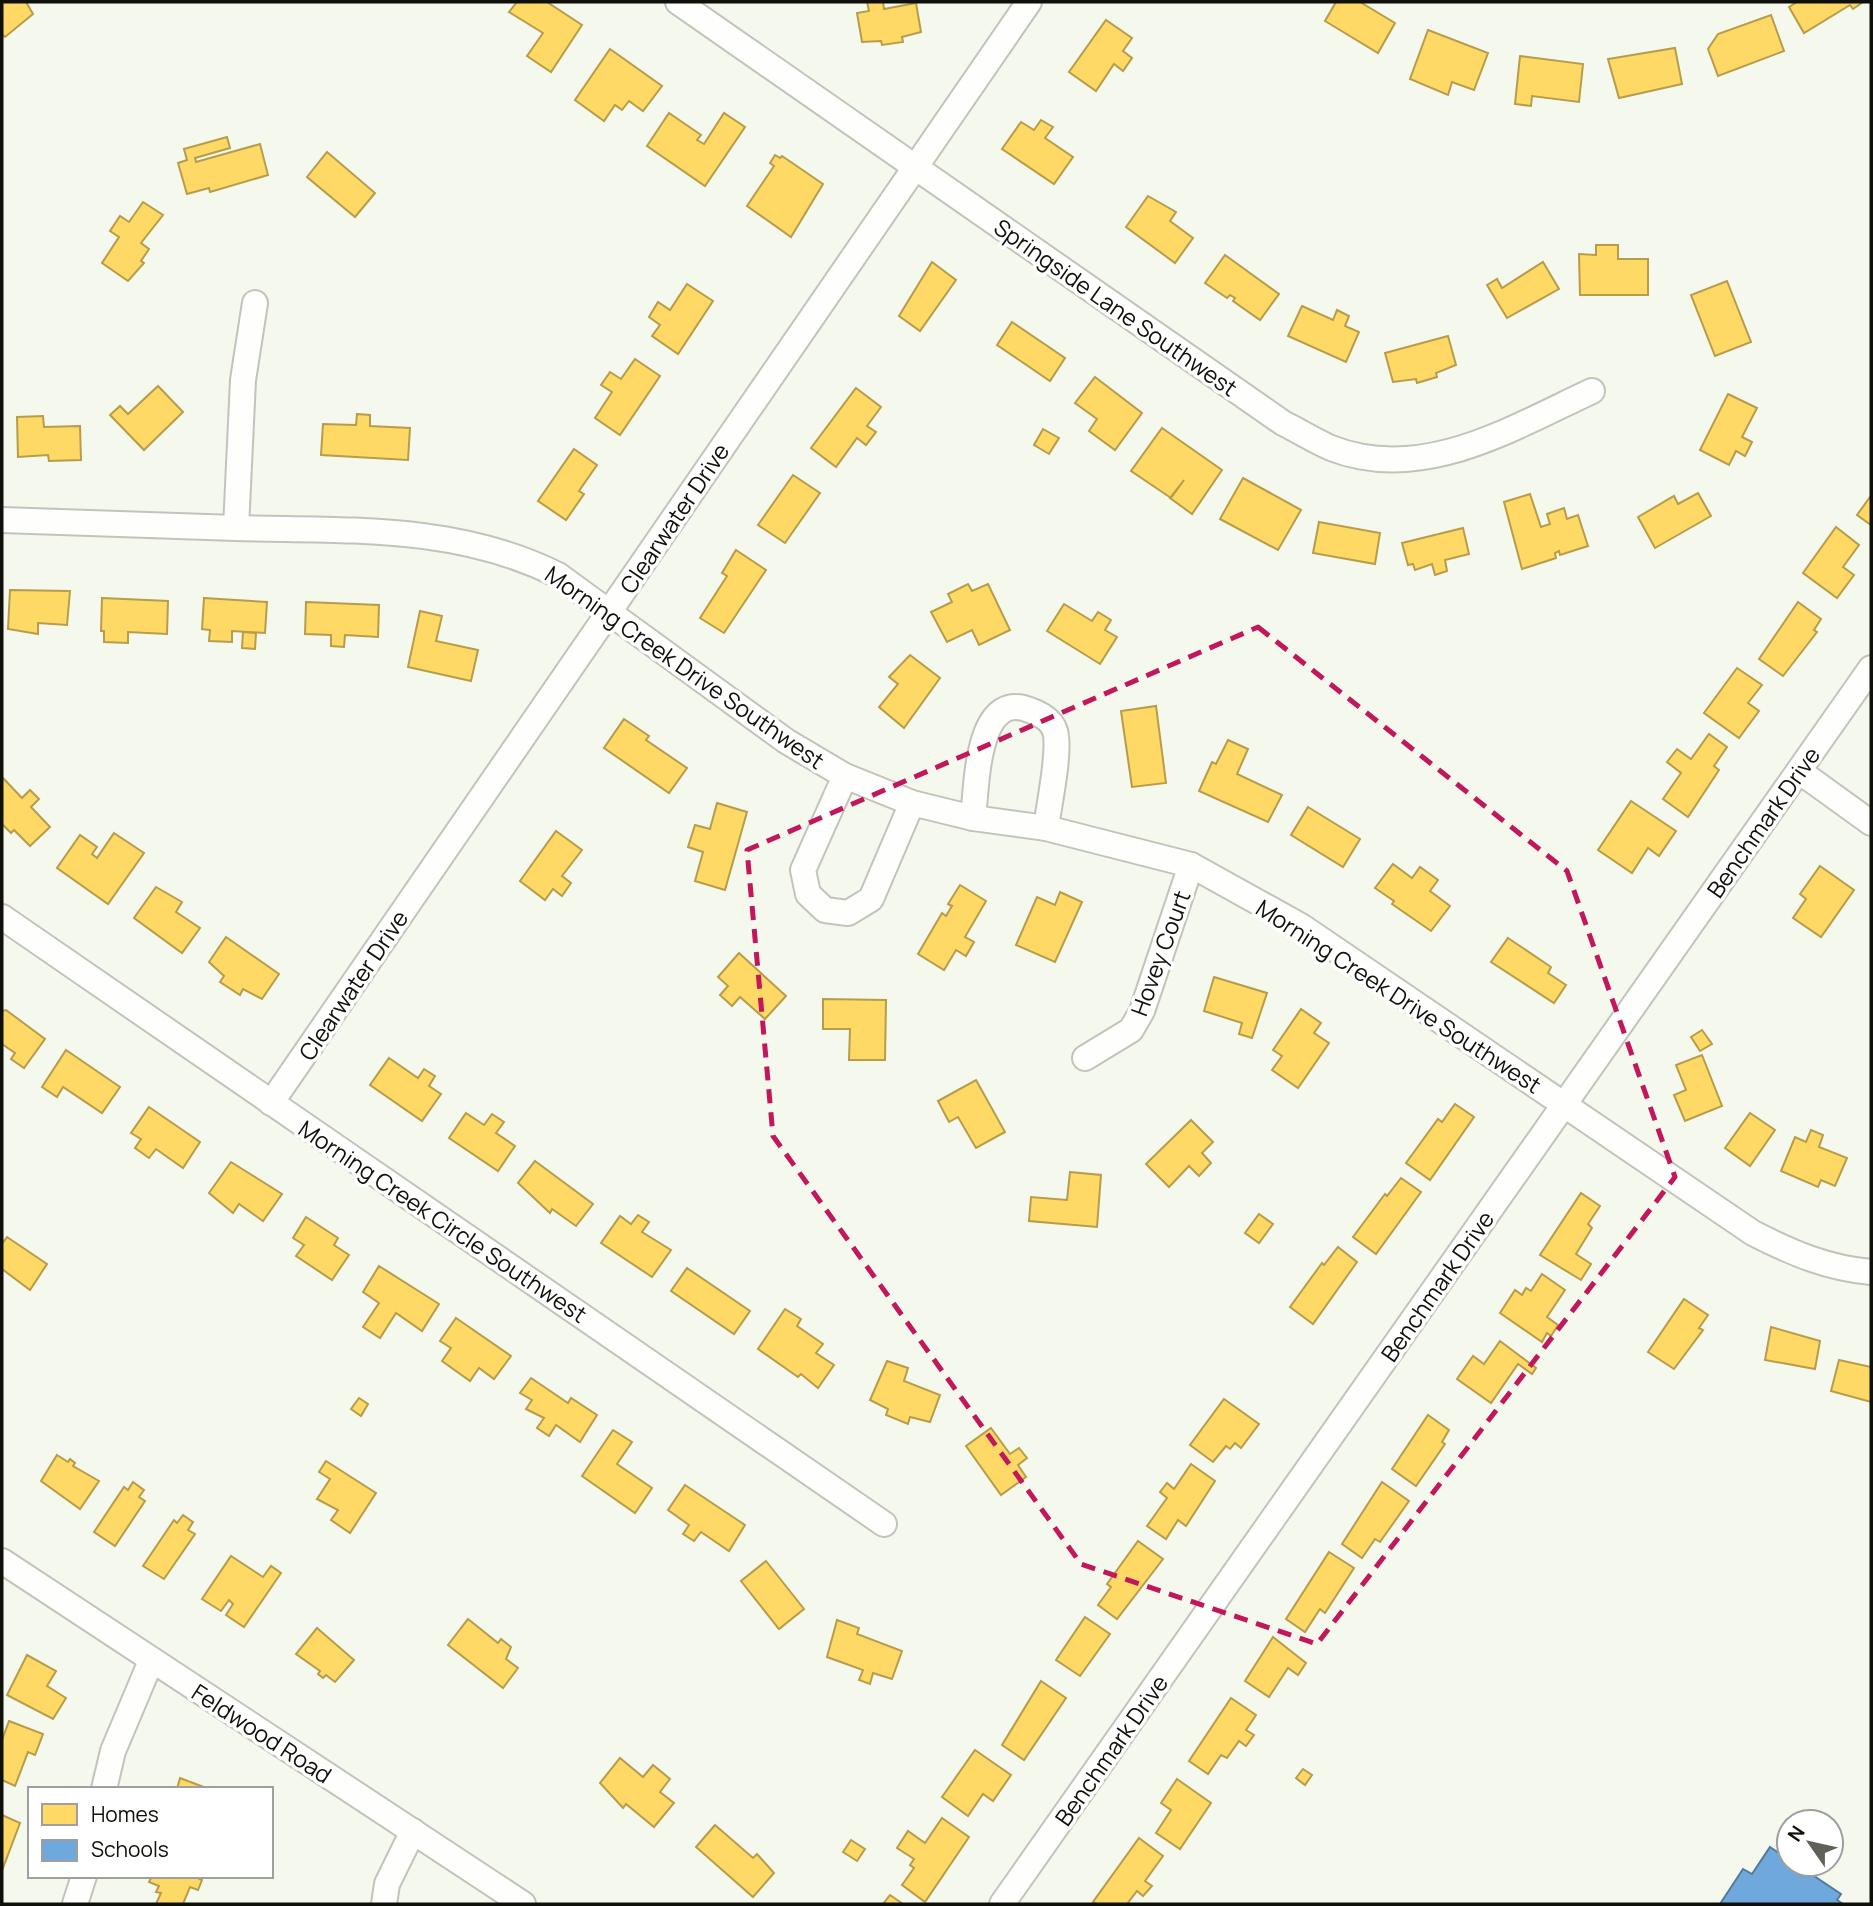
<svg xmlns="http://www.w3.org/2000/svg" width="1873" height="1906" font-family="Manrope,sans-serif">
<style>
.homes{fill:#ffd966;stroke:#b79d4a;stroke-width:2}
.schools{fill:#6fa8dc;stroke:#527a9d;stroke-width:2}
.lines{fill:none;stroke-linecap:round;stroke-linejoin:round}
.minor-casing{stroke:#c2c4bc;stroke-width:28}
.minor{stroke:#fefefc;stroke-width:24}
.marked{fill:none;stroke:#c2185b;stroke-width:5;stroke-dasharray:14 9;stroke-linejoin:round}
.labels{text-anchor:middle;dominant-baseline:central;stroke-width:7;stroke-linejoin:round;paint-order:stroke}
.street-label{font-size:23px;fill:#0f100a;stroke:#fff}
</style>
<rect width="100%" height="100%" fill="#f5f8ed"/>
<g class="homes">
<polygon points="2,2 26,2 33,14 5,37 2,34"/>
<polygon points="517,2 547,2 582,25 551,72 527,56 543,33 509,12"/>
<polygon points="867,2 883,2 884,9 916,3 921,32 902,37 903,42 882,45 881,41 862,42 857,13 869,11"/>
<polygon points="1336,2 1360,2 1395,23 1378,53 1325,21"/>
<polygon points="1797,2 1863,2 1853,9 1850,5 1804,33 1789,7"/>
<polygon points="1771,15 1784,51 1718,76 1708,49 1718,34"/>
<polygon points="1106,20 1132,38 1123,51 1132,58 1123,71 1114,64 1096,91 1069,72"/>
<polygon points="1428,30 1488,53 1474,90 1452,82 1448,95 1410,79"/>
<polygon points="1675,48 1682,84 1619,98 1608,59"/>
<polygon points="610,49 662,86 643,111 629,101 622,110 615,105 604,121 575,100"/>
<polygon points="1520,56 1583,64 1579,102 1532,96 1531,106 1515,104"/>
<polygon points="669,113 701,135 697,140 704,144 724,113 745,127 705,186 647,146"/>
<polygon points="1041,120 1053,127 1045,138 1073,157 1054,184 1002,149 1021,122 1034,130"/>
<polygon points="227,137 230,148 195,158 196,162 260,144 268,175 210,192 209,188 187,194 178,163 187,160 184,149"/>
<polygon points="327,152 375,193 355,217 307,177"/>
<polygon points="775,155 780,158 782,156 823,184 791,237 747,206 774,166 770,163"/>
<polygon points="1148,196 1176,212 1170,221 1193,238 1175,263 1126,227"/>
<polygon points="143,202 163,215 141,243 149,249 141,261 144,263 128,281 102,263 119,237 110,231 120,216 129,222"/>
<polygon points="1596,245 1618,245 1618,259 1648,259 1648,295 1580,295 1579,254 1596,255"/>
<polygon points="1225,255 1279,294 1260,320 1233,301 1235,298 1230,295 1227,298 1205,283"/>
<polygon points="932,262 956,280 920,331 899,316"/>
<polygon points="1543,262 1559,289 1507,318 1487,285 1497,279 1502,288"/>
<polygon points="1727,281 1751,342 1715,356 1691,295"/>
<polygon points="687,284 713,301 678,354 652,336 660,325 649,317 658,302 670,310"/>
<polygon points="1302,306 1333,320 1337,310 1349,316 1345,326 1359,332 1346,362 1288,336"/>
<polygon points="1012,322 1065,358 1050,381 997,345"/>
<polygon points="1448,336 1456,365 1436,373 1437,377 1417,383 1416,379 1393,382 1385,353"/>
<polygon points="635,359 660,376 620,435 595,418 612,392 601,385 610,372 621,379"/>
<polygon points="1095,377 1142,413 1115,450 1089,431 1097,419 1075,403"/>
<polygon points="158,386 183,412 144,450 110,415 120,406 128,414"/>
<polygon points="856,388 881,407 867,426 876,432 866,445 857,438 836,467 811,448"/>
<polygon points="1728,394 1757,408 1742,437 1752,442 1745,456 1736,451 1729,465 1700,450"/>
<polygon points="357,414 370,415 370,426 410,428 408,460 321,455 323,424 356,425"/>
<polygon points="43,416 44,427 80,426 81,460 49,461 48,455 18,457 17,417"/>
<polygon points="1162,428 1222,470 1192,514 1170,498 1184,480 1171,498 1131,471"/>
<polygon points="1043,429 1059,438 1049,454 1034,445"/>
<polygon points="574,449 597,465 579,491 584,494 566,520 538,501"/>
<polygon points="793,475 820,493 785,543 758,525"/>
<polygon points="1243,478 1301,510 1278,550 1220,519"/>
<polygon points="1698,493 1711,516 1655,548 1638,517 1674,496 1678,504"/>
<polygon points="1530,494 1541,527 1550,524 1547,514 1564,508 1567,519 1578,515 1588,546 1560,555 1559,551 1555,553 1556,558 1522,569 1504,502"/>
<polygon points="1870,497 1871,497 1871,525 1857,515"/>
<polygon points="1319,522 1380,533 1375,564 1313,553"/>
<polygon points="1836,527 1859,545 1843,567 1854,575 1837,598 1803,573"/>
<polygon points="1463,528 1469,554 1445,560 1447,571 1435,575 1432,564 1415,570 1413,564 1408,565 1402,543"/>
<polygon points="736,550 766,570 724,633 700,618 727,576 722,573"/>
<polygon points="968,584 972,591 988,584 1010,630 979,645 972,630 947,642 931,612 952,602 948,594"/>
<polygon points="10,590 70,591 67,625 38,623 38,634 8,629"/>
<polygon points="102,598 168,601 167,634 128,632 128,643 104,642 104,631 101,631"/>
<polygon points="204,598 267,602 265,633 232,631 232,642 209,641 210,630 202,629"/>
<polygon points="306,602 379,605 378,637 345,635 344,647 331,646 331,635 305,634"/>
<polygon points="1798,602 1821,619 1814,630 1817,632 1783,676 1759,659"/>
<polygon points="1064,604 1092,621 1098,612 1111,620 1105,630 1117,637 1100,664 1047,631"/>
<polygon points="420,611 442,616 436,641 478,650 471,681 408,667"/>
<polygon points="243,632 256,633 255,649 242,648"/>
<polygon points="910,655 940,678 904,728 879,707 898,684 889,677"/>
<polygon points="1737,668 1762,685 1748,703 1759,711 1739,738 1704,713"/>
<polygon points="1156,706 1166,783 1132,787 1121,711"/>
<polygon points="624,719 649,736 646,740 687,768 669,793 604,748"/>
<polygon points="1709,734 1727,747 1714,766 1719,770 1688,817 1663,799 1681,773 1667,762 1677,749 1691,759"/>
<polygon points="1228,740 1248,749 1237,774 1282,795 1268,822 1199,791 1212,762 1216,764"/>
<polygon points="2,777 22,798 30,790 39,799 31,807 50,827 30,846 14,830 11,833 2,824"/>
<polygon points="1631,801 1676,831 1659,856 1648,848 1632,873 1598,850"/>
<polygon points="717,803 747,812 725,890 695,881 703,852 688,847 695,825 710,829"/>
<polygon points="1308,807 1360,839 1343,867 1291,835"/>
<polygon points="556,831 582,850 562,876 571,883 562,896 553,889 545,900 520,881"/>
<polygon points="114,833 144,853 108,904 57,868 80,835 97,847 92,854 97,858"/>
<polygon points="1393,864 1412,878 1420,867 1438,880 1430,891 1450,906 1431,931 1392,904 1394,901 1375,888"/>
<polygon points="1820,866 1854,890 1821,937 1793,918 1806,899 1800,894"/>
<polygon points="960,885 986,901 965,937 974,942 966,956 956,950 944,970 918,954 942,913 946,916 952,906 948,904"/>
<polygon points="156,887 182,902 176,912 200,928 182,953 134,918"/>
<polygon points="1060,892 1082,902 1055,962 1016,945 1037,897 1055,905"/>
<polygon points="226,937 279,974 262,999 243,989 240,995 220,982 224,976 209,962"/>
<polygon points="1508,938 1551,967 1548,973 1566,985 1554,1003 1491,962"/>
<polygon points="739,953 786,996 765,1019 740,997 732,1006 720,995 728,986 718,977"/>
<polygon points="1214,977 1267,993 1252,1038 1239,1034 1242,1023 1204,1011"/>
<polygon points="823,999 886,1000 885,1060 849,1060 850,1029 823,1029"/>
<polygon points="1301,1009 1321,1023 1314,1033 1329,1043 1298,1088 1272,1070 1282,1056 1273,1050"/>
<polygon points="6,1010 45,1039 24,1068 11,1059 15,1053 2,1044 2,1011"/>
<polygon points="1702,1030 1712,1044 1700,1051 1691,1037"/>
<polygon points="66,1050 120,1087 102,1113 63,1087 57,1097 42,1087"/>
<polygon points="1702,1055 1722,1106 1685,1121 1674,1095 1686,1090 1676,1065"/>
<polygon points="389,1058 418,1078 424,1069 435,1076 429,1086 441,1094 422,1121 370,1085"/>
<polygon points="976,1080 1005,1132 976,1148 958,1117 949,1122 938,1101"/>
<polygon points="1455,1104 1474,1117 1430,1180 1406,1163 1438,1119 1442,1122"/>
<polygon points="149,1107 200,1142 183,1168 156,1149 149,1158 135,1148 141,1139 131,1133"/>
<polygon points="466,1113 484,1125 492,1114 504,1122 496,1133 515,1146 498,1171 449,1138"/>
<polygon points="1750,1113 1775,1130 1750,1166 1725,1148"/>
<polygon points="1191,1120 1213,1142 1202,1153 1211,1163 1199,1176 1189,1166 1169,1187 1146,1164"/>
<polygon points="1811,1130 1823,1135 1819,1147 1847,1158 1835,1186 1821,1180 1818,1187 1781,1171 1795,1137 1806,1142"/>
<polygon points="535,1161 593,1204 576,1226 552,1209 550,1213 518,1183"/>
<polygon points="231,1162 282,1194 263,1221 239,1204 233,1213 209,1193"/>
<polygon points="1070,1172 1101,1175 1097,1227 1029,1221 1031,1197 1067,1200"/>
<polygon points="1401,1178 1421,1192 1376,1254 1353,1237 1385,1194 1387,1196"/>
<polygon points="1581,1193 1600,1206 1588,1224 1592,1228 1576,1254 1591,1264 1581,1280 1540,1255"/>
<polygon points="1259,1214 1273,1224 1259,1243 1245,1233"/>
<polygon points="638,1215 649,1222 642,1232 671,1250 652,1277 601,1243 620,1216 631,1224"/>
<polygon points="306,1217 338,1238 334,1245 349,1255 332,1280 296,1256 304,1245 293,1238"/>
<polygon points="7,1237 47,1264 30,1290 2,1269 2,1244"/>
<polygon points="1338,1247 1357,1262 1313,1324 1290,1307 1322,1263 1324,1265"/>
<polygon points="379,1266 439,1304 422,1331 396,1313 380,1338 363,1327 379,1303 363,1292"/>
<polygon points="687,1268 750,1311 734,1334 671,1291"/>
<polygon points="1542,1274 1565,1290 1547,1317 1558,1325 1551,1336 1547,1333 1542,1342 1500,1313 1515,1290 1522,1295 1526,1288 1531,1291"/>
<polygon points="1684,1299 1708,1315 1699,1328 1703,1330 1674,1369 1648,1352"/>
<polygon points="785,1309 801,1319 797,1326 823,1344 816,1353 834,1365 818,1388 801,1374 798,1377 758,1349"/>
<polygon points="456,1318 511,1356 494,1379 479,1368 470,1381 442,1361 451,1348 440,1341"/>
<polygon points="1771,1327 1820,1341 1815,1369 1765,1360"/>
<polygon points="1500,1341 1536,1368 1532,1374 1518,1364 1491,1403 1457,1379 1473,1356 1484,1364"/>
<polygon points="1839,1360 1871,1367 1871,1402 1831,1391"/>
<polygon points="887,1361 908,1368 904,1381 940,1395 930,1422 910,1417 908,1424 886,1415 888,1409 870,1400"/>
<polygon points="531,1378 568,1403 571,1398 597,1415 580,1442 556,1425 549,1436 537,1428 544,1418 526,1409 532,1400 520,1393"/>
<polygon points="359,1398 368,1404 361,1416 351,1409"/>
<polygon points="1224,1399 1259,1424 1241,1448 1235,1443 1230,1449 1226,1446 1213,1462 1190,1445"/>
<polygon points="1428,1415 1449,1430 1442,1442 1445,1444 1416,1486 1392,1469"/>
<polygon points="991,1428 1010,1454 1019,1448 1027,1458 1018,1465 1026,1477 1001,1495 966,1446"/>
<polygon points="613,1430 632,1442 617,1464 652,1488 635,1513 582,1476"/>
<polygon points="57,1455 68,1462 70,1459 75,1463 73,1466 99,1481 80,1509 41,1481"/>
<polygon points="326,1461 376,1493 350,1533 331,1520 338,1510 317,1499 330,1479 319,1472"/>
<polygon points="1191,1464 1215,1481 1186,1526 1178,1520 1166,1539 1147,1526 1167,1498 1160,1492 1167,1483 1174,1489"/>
<polygon points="133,1482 144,1490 139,1497 145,1501 115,1546 94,1532 124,1487 128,1490"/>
<polygon points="1382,1482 1409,1501 1380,1542 1375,1539 1362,1558 1342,1544"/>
<polygon points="685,1485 745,1525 729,1551 701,1532 694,1541 683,1534 689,1525 668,1510"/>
<polygon points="183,1515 193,1522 188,1530 195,1534 164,1579 143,1566 174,1520 177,1523"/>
<polygon points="1138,1541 1163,1559 1117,1619 1098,1605 1111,1587 1107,1584"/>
<polygon points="1329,1552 1354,1568 1325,1613 1320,1609 1305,1632 1286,1619"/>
<polygon points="231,1556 263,1577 271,1566 281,1573 244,1627 226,1615 233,1604 229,1600 221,1611 202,1599"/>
<polygon points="766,1561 804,1609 779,1629 741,1581"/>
<polygon points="1085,1617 1110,1634 1080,1676 1056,1660"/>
<polygon points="468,1619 498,1643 501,1639 511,1647 506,1659 518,1668 503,1688 448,1645"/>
<polygon points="837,1620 859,1628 857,1634 902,1651 892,1679 873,1673 870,1684 859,1680 863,1670 827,1657"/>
<polygon points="317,1628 354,1660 335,1682 326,1675 323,1678 318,1674 320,1671 296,1654"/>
<polygon points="1273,1637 1306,1663 1298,1675 1288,1668 1269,1697 1245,1681"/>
<polygon points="27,1655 56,1671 47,1686 66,1698 53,1719 7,1695"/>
<polygon points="1041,1681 1066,1698 1024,1760 1002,1745"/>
<polygon points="1231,1698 1256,1715 1246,1730 1254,1735 1246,1746 1239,1741 1227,1758 1221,1755 1208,1774 1189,1761"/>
<polygon points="9,1721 43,1734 35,1755 28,1752 15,1786 2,1780 2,1740"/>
<polygon points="975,1750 1011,1775 993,1801 983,1794 968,1816 942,1797"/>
<polygon points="620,1758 643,1777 653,1765 670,1779 660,1792 674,1803 654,1827 626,1804 623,1808 600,1783"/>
<polygon points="1303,1769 1312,1775 1305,1785 1296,1778"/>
<polygon points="180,1778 209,1789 177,1789"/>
<polygon points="1177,1779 1211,1803 1180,1849 1156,1833 1171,1810 1161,1803"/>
<polygon points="2,1815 20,1823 3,1868 2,1867"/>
<polygon points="942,1818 969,1837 925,1902 902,1885 914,1868 910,1865 914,1859 897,1848 908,1831 925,1843"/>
<polygon points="715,1825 753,1858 757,1854 774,1873 753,1897 696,1847"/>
<polygon points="1139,1838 1163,1856 1145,1881 1152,1886 1143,1896 1137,1891 1127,1904 1097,1904 1093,1902"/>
<polygon points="851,1840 865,1849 857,1861 843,1852"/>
<polygon points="152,1876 194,1876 202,1880 198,1890 190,1887 183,1904 156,1904 161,1893 156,1892 159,1886 149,1882"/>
<polygon points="890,1895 903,1904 883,1904"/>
</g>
<polygon class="schools" points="1770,1847 1789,1860 1789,1864 1796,1864 1841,1894 1837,1900 1843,1904 1720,1904 1743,1869 1752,1874"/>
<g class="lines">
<defs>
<g id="minor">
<path d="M 678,2 L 1283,423 C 1299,431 1315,441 1331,448 C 1422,484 1512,428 1592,391"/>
<path d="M 2,520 C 80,523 158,526 236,528 C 346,531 456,524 558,575 L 786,741 L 845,776 L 912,803 L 973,818 L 1046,828 L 1191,865 L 1301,926 L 1753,1233 C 1792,1253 1827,1268 1871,1272"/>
<polyline points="236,528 243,380 255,303"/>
<polyline points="1799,771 1871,823"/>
<polyline points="845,776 803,870 808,894 825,910 848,913 871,899 912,803"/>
<path d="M 973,818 C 977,786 976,686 1032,711 C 1043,715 1055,723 1056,736 C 1059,759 1049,804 1046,828"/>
<polyline points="2,917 884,1524"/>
<polyline points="1085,1058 1131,1030 1142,1011 1191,865"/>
<polyline points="271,1103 1029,2"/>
<polyline points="2,1561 523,1904"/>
<polyline points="104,1789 113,1751 151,1661"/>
<polyline points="75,1904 84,1876"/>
<polyline points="384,1904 387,1884 413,1831"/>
<polyline points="1002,1904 1871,668"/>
</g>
</defs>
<use href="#minor" class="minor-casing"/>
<use href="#minor" class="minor"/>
</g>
<path class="marked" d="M 1258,627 L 1567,871 L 1675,1177 L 1317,1644 L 1081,1564 L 773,1136 L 747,850 Z"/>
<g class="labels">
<g class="street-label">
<text transform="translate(1116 307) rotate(35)">Springside Lane Southwest</text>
<text transform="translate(674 518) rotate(-56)">Clearwater Drive</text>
<text transform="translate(685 667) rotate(35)">Morning Creek Drive Southwest</text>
<text transform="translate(1763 822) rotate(-55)">Benchmark Drive</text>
<text transform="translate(1160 953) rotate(-70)">Hovey Court</text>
<text transform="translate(353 985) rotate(-56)">Clearwater Drive</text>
<text transform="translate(1399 996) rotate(33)">Morning Creek Drive Southwest</text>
<text transform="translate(443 1221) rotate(34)">Morning Creek Circle Southwest</text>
<text transform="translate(1437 1286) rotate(-55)">Benchmark Drive</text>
<text transform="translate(262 1733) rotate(33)">Feldwood Road</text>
<text transform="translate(1111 1750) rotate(-55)">Benchmark Drive</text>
</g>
</g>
<rect width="1873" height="1906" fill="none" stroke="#0f100a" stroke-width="7"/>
<rect x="28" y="1787" width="245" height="91" fill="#ffffff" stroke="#9f9f9d" stroke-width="2"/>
<rect x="42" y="1804" width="35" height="21" fill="#ffd966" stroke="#9f9f9d" stroke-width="2"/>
<text x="91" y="1822" font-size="21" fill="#0f100a">Homes</text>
<rect x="42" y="1840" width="35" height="21" fill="#6fa8dc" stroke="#9f9f9d" stroke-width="2"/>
<text x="91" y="1857" font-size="21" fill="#0f100a">Schools</text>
<g transform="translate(1810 1843) rotate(304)"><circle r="33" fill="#ffffff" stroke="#9f9f9d" stroke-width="2"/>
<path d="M0-5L12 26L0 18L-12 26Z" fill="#606159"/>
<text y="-10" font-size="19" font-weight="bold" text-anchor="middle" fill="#0f100a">N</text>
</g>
</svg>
